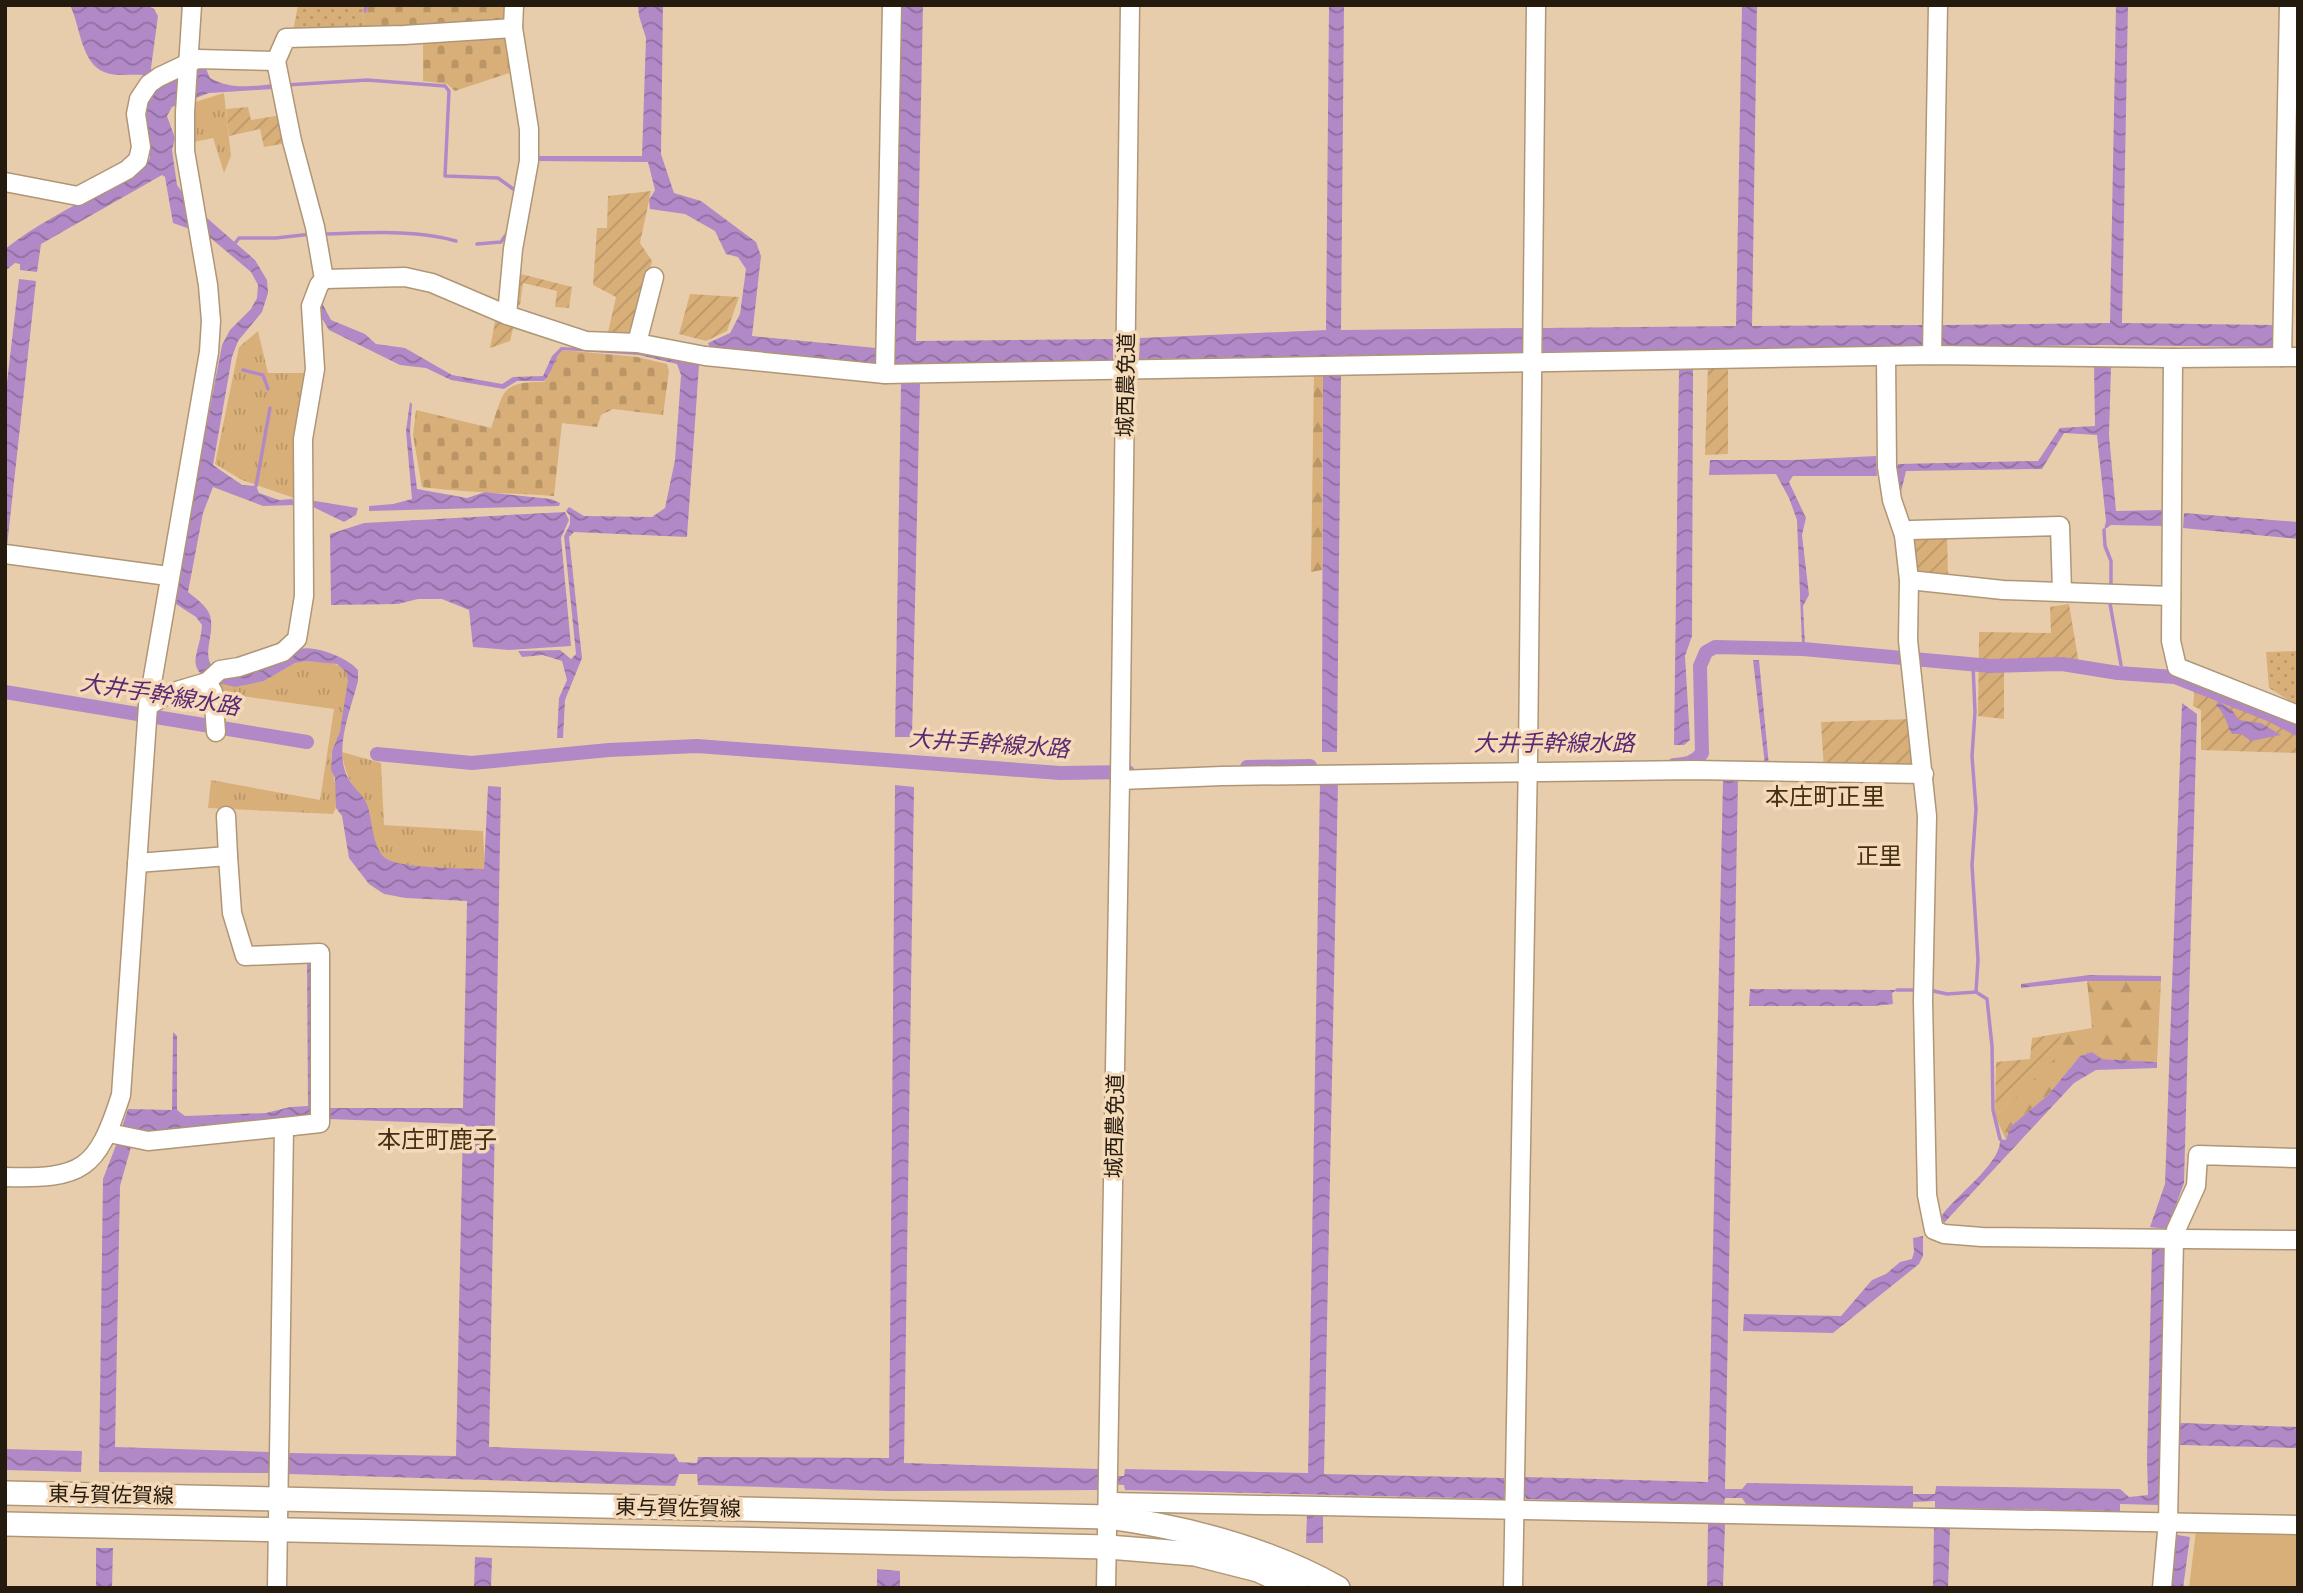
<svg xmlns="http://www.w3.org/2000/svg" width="2303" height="1593" font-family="Karla,'Noto Sans JP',sans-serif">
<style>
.grass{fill:url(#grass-tufts)}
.forest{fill:url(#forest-firs)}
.cemetery{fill:url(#cemetery-stones)}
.park{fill:url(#park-dots)}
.garden{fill:url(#garden-furrows)}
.pitch{fill:#d9af79}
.water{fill:url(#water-waves)}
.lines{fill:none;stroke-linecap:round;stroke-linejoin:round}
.stream{stroke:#b189c7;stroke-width:3.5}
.canal{stroke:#b189c7;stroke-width:14}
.minor-casing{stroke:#af9676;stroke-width:21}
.major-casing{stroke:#af9676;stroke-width:26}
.minor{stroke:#fff;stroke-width:18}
.major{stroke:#fff;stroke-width:23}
.labels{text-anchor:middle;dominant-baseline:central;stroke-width:7;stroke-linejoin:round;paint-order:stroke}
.street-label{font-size:21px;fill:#241a0e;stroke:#f5dab9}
.water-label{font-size:23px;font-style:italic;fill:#5b2873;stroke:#f5dab9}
.neighbourhood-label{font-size:23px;fill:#442f12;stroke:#f5dab9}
.quarter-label{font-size:24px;fill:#442f12;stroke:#f5dab9}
</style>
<defs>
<pattern id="grass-tufts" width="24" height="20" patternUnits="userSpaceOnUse" patternTransform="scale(1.75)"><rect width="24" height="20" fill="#d9af79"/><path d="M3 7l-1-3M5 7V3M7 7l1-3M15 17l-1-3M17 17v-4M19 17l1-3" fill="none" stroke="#ba9667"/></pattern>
<pattern id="forest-firs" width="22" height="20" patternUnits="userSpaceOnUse" patternTransform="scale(1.75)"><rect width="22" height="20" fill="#d9af79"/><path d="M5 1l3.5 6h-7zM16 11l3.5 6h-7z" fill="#ba9667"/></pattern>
<pattern id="cemetery-stones" width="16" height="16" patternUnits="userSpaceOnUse" patternTransform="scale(1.75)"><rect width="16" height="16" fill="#d9af79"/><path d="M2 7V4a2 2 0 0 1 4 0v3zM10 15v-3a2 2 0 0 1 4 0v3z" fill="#ba9667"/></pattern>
<pattern id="park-dots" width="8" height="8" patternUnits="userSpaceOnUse" patternTransform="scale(1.75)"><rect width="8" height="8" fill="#d9af79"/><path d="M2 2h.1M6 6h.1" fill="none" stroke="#ba9667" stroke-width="1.8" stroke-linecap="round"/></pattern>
<pattern id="garden-furrows" width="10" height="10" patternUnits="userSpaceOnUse" patternTransform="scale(1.75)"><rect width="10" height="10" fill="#d9af79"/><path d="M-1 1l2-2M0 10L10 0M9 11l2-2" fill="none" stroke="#ba9667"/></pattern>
<pattern id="water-waves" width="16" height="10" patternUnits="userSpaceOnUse" patternTransform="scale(1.75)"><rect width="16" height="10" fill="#b189c7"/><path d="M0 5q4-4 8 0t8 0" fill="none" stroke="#906fa0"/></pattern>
</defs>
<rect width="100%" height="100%" fill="#e8cdad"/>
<g class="grass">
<polygon points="224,93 231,156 224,173 213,138 194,142 195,102"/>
<polygon points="258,331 268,373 310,373 300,500 242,480 215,464 239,347"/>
<path d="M 306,661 C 318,662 340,661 347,672 C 351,680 343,721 340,731 C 338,738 334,744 332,751 C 328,771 344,795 333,814 L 208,808 L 211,780 L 320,800 L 334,709 L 221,693 L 219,686 L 223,684 L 264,681 L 295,663 Z"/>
<path d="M 342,752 L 381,763 L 384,825 L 483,831 L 485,870 C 465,868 395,869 383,857 C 372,845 367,822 362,807 C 354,787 344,774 342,752 Z"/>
</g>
<g class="forest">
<polygon points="1314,373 1323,375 1322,570 1311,572"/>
<polygon points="2087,981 2161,981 2157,1062 2101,1059 2092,1052 2080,1056 2048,1095 2010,1127 2006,1140 1995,1116 2054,1059 2062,1033 2092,1028"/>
</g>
<g class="cemetery">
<polygon points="364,5 508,5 507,22 363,28"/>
<polygon points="507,35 515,71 455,91 447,84 423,81 423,39"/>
<path d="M 563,350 L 637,357 L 667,364 L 669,371 L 663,415 L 613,409 L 601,415 L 597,427 L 562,423 L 554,496 C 510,493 466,493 422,487 L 413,435 L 416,410 L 491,428 C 505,390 500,382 544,382 C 553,372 553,358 563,350 Z"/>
</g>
<g class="park">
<polygon points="298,5 364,5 363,28 293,31"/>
<polygon points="2297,651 2298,656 2298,706 2269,688 2266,652"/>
</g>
<g class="garden">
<polygon points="248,107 251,120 282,115 287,143 264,147 260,129 229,136 226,109"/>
<polygon points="651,191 640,243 652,261 635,338 607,337 616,297 593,285 597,228 607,228 608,196"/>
<polygon points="517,273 572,287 569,308 555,307 557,291 523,283 520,305 514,305"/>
<polygon points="690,294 739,297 727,331 706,341 679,334"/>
<polygon points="496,317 514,325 510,341 490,348"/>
<polygon points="1708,366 1728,366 1728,454 1705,455"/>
<polygon points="1947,533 1948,577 1914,572 1911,540 1917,534"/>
<polygon points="2069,604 2079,664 2062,661 2004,661 2004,719 1978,716 1979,632 2051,633 2050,607"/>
<polygon points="2195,686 2298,733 2298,753 2201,750 2201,710 2193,706"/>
<polygon points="1911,719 1919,771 1824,770 1821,722"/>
<polygon points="2062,1033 2055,1059 1995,1116 1996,1062 2030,1059 2032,1038"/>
</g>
<polygon class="pitch" points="2196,1530 2298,1532 2298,1588 2189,1588"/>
<g class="water">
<path d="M 70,5 L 146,5 L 154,9 L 158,16 L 151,68 C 152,75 158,83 164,85 L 182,73 L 204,64 L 210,78 C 230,89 250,87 272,84 L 273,89 L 209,93 L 172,107 L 167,116 L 175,138 L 172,150 L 177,185 L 182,192 L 200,200 L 207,218 L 255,260 L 267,280 L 268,293 L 262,312 L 238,341 L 232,357 L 213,465 L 242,485 L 256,486 L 259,493 L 279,500 L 292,499 L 295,505 L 263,506 L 213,487 L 203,513 L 188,592 C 194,597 204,604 208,611 C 220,632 193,662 223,674 C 242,683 268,667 284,657 C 288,655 294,650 298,649 C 315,645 347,657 358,670 L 358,681 C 351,709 334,748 347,776 C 352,788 364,794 368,807 C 372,821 373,847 384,857 C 396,869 465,868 484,869 L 488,786 L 501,787 L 489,1447 L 674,1454 L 679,1462 L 697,1463 L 698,1457 L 889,1458 L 895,785 L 914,787 L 904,1463 L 1100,1469 L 1101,1476 L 1124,1476 L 1125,1469 L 1308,1473 L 1320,783 L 1338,782 L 1324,1474 L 1504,1478 L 1505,1485 L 1524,1485 L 1525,1477 L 1708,1482 L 1723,779 L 1738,779 L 1725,1489 L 1742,1489 L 1747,1483 L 1913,1486 L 1913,1494 L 1935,1494 L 1936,1486 L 2120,1489 L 2129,1497 L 2148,1495 L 2147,1459 L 2152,1247 L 2167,1248 L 2162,1429 L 2179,1429 L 2181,1423 L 2298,1427 L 2298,1448 L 2180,1445 L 2179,1438 L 2161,1437 L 2159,1505 L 2120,1504 L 2120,1511 L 1935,1508 L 1935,1501 L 1913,1502 L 1913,1510 L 1746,1504 L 1742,1498 L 1725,1498 L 1724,1504 L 1716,1505 L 1526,1499 L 1524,1493 L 1504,1493 L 1504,1499 L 1125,1490 L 1124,1485 L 1100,1484 L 1100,1490 L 889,1491 L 698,1485 L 697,1474 L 679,1474 L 675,1486 L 289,1474 L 289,1453 L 456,1456 L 463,1124 L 328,1119 L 328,1108 L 463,1108 L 467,901 L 406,898 L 384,894 L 369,884 L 349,858 L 342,816 L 336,808 L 335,778 L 331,770 L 332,751 L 340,731 L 348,680 L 346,672 L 337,664 L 306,661 L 295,663 L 264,681 L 235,687 L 223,684 L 219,686 C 181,667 200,657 202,625 L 196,617 L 173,602 L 222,345 L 230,330 L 251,309 L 257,298 L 258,285 L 251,272 L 207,235 L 173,223 L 165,177 L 162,175 L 41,244 L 37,272 L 20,270 L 20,264 L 15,263 L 5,271 L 5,249 C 34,226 68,209 100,191 C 117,181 139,175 150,158 L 144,106 L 156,89 L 143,75 C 132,74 115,77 104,72 C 81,63 80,25 70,5 Z"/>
<polygon points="638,5 663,5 661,154 674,193 701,201 756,242 761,256 752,336 876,348 876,366 734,349 711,350 708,343 730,333 740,314 746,269 738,257 726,254 715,231 685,214 650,209 649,200 655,190 648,162 536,161 536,156 642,156 646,38 639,16"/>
<polygon points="899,5 923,5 916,341 1113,339 1113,360 892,366"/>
<polygon points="1329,5 1344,5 1341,330 1524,328 1523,353 1139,359 1140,338 1326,330"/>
<polygon points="1742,5 1757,5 1752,326 1924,325 1924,347 1543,352 1543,328 1736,326"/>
<polygon points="2116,5 2128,5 2122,323 2274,325 2274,347 2104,345 1941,347 1941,325 2110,323"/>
<polygon points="19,279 36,281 7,546 5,400"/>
<path d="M 322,303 L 331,320 L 365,334 L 376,344 L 405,348 L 452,375 L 502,384 L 513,377 L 543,376 L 552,356 L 561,347 L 640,351 L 699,365 L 687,537 L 574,532 L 569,537 L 582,658 L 565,700 L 563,738 L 557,738 L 559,698 L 567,680 L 562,661 L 543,655 L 522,657 L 518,651 L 560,650 L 571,659 L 576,654 L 564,536 L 570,524 L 570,516 L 566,511 L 569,507 L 584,516 L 652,517 L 665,508 L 675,460 L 681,375 L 677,364 L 639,355 L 563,350 C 553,358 554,371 544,381 L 517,381 L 504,389 L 451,380 L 426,368 L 400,365 L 329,330 L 323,320 L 316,318 L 317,304 Z"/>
<polygon points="2094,365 2111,366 2109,435 2116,511 2163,510 2163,526 2111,525 2104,530 2106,521 2097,435 2064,433 2042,469 1906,471 1899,500 1895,474 1898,464 2038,461 2060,428 2095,426"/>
<polygon points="1693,368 1692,636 1685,656 1690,740 1684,745 1674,745 1679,369"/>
<polygon points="1323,375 1341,375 1337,752 1322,752"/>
<polygon points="901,383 920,384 912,737 895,737"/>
<polygon points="410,402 412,404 410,432 417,489 467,498 485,492 551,499 560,503 559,506 369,511 369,506 393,504 412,499 406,431"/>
<polygon points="1876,456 1877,476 1793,476 1789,482 1806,518 1802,535 1809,595 1803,606 1805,645 1802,645 1797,520 1789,498 1776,474 1709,475 1710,460 1793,460"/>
<polygon points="309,500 358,508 356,515 344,522 309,505"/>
<polygon points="565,512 569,520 561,538 571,646 509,650 473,647 469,610 442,599 418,599 398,604 331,605 330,534 364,523"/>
<polygon points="2184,513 2298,522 2298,539 2183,528"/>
<polygon points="1753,660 1759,660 1769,766 1765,765"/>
<path d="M 2218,701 L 2232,710 L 2239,720 L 2261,723 L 2281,735 L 2251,741 L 2241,734 L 2232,734 C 2226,723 2225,714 2216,705 Z"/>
<polygon points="2182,703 2197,714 2184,1183 2167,1229 2150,1227 2165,1184"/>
<polygon points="307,961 313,961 313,1117 140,1132 122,1127 128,1109 172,1110 173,1032 177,1036 177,1110 185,1116 266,1113 290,1107 308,1106"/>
<polygon points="2089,975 2161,976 2161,981 2087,981 2021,988 2021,984"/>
<polygon points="1750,989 1897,990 1892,993 1893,1004 1874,1006 1749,1006"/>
<path d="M 2092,1052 L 2102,1059 L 2157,1062 L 2157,1068 L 2096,1070 L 2074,1083 L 1944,1223 L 1941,1217 C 1955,1195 2002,1164 2000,1139 L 2006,1140 L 2010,1127 L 2048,1095 L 2080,1056 Z"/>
<polygon points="118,1140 131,1147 120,1186 115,1447 270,1452 270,1473 99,1472 103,1179"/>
<polygon points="1923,1236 1923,1256 1919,1264 1833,1333 1743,1331 1744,1314 1841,1316 1872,1280 1886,1274 1900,1262 1912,1259 1914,1252 1913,1238"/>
<polygon points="5,1449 82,1451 81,1472 5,1470"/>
<polygon points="1307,1514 1323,1515 1323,1543 1306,1543"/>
<polygon points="1708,1523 1725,1523 1723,1588 1707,1588"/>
<polygon points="1934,1527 1950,1528 1948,1588 1933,1588"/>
<polygon points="2177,1535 2190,1537 2183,1588 2171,1588"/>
<polygon points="96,1548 113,1548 112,1588 96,1588"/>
<polygon points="475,1557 492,1558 491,1588 474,1588"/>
<polygon points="877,1569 900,1571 900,1588 877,1588"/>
</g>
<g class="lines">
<g class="stream">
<polyline points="365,11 366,5"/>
<polyline points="286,85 367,80 445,86 449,91 445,176 498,178 516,191"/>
<path d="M 323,234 C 365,233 417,229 456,241"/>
<polyline points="236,242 239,238 276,238 312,234"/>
<polyline points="477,244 501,242 508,232"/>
<polyline points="243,370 263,375 268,389"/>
<polyline points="256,486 270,408"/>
<polyline points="2104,530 2105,546 2111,561 2111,585"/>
<polyline points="2109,598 2121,665"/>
<polyline points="1973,665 1975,712 1972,756 1976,809 1972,865 1978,960 1976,992 1987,999 1992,1046 1993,1110 2000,1139"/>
<polyline points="1897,990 1918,990"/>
<polyline points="1929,990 1947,994 1976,992"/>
</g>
<g class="canal">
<polyline points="5,692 307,742"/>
<polyline points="377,754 472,763 609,750 697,746 1060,773 1128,772"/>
<path d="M 1674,765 C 1684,765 1696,762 1702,753 L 1700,666 L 1706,652 L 1715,647 L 1803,649 L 1991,666 L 2062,664 L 2118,673 L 2175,677 L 2271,715 L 2298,729"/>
<polyline points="1247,767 1310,766"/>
</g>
<defs>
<g id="minor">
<polyline points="5,182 78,196 127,170 138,160 141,147 136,114 139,99 149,84 159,77 197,59 276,61"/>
<polyline points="324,279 405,277 432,283 507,315 586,341 637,343 705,356 885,374 1932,355 2173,358"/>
<polyline points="507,315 513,249 529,161 529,129 513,28 514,5"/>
<polyline points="637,343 654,277"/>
<polyline points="1932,355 1938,5"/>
<polyline points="1886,357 1887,467 1892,500 1904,535 1909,580 1908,640 1927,816 1923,1001 1927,1195 1934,1230 1944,1234 1982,1237 2298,1240"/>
<polyline points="2282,357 2289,5"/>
<polyline points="2298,357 2173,358 2171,641 2177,667 2298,715"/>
<polyline points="885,374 892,5"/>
<polyline points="1904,535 1911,530 2060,526 2062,591"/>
<polyline points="5,554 168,576"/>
<polyline points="1909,580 2003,590 2171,596"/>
<polyline points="207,682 213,692 216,732"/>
<polyline points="148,706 170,693 207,682 220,670 239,667 283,652 297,639 304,596 303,439 315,369 311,306 319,285 324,279 315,227 292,141 276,61 286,38 404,35 513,28"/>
<polyline points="1120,780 1222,776 1694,770 1924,774"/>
<polyline points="226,816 228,856"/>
<polyline points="137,863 228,856 232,913 245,956 320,953 320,1123 284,1127"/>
<polyline points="109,1133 148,1141 284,1127 277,1588"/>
<path d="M 5,1177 C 83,1179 97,1170 121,1095 L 148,706 L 209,352 L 211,321 L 208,285 L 185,151 L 185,112 L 192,5"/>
<polyline points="1109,1502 2298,1525"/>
<polyline points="1106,1588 1120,780 1130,5"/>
<polyline points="1513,1588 1528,758 1536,5"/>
<polyline points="2162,1588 2168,1521 2174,1240 2176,1230 2196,1186 2198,1155 2298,1158"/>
</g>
<g id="major">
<path d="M 5,1493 L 1109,1517 C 1189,1528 1267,1548 1338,1588"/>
<polyline points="5,1524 1108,1547 1195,1554 1258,1570 1297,1588"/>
</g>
</defs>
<use href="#minor" class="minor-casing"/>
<use href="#major" class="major-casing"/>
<use href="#minor" class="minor"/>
<use href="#major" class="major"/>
</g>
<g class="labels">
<g class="street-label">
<text transform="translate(1126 385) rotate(-89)">城西農免道</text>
<text transform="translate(1115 1126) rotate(-89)">城西農免道</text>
<text transform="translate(111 1495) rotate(1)">東与賀佐賀線</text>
<text transform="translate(678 1508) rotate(1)">東与賀佐賀線</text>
</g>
<g class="water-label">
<text transform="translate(160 695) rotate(9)">大井手幹線水路</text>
<text x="1554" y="743">大井手幹線水路</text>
<text transform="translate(989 744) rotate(4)">大井手幹線水路</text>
</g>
<g class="neighbourhood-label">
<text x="1879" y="856">正里</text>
</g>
<g class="quarter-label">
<text x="1825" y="797">本庄町正里</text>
<text x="437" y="1140">本庄町鹿子</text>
</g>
</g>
<rect width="2303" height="1593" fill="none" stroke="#241a0e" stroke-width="14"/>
</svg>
